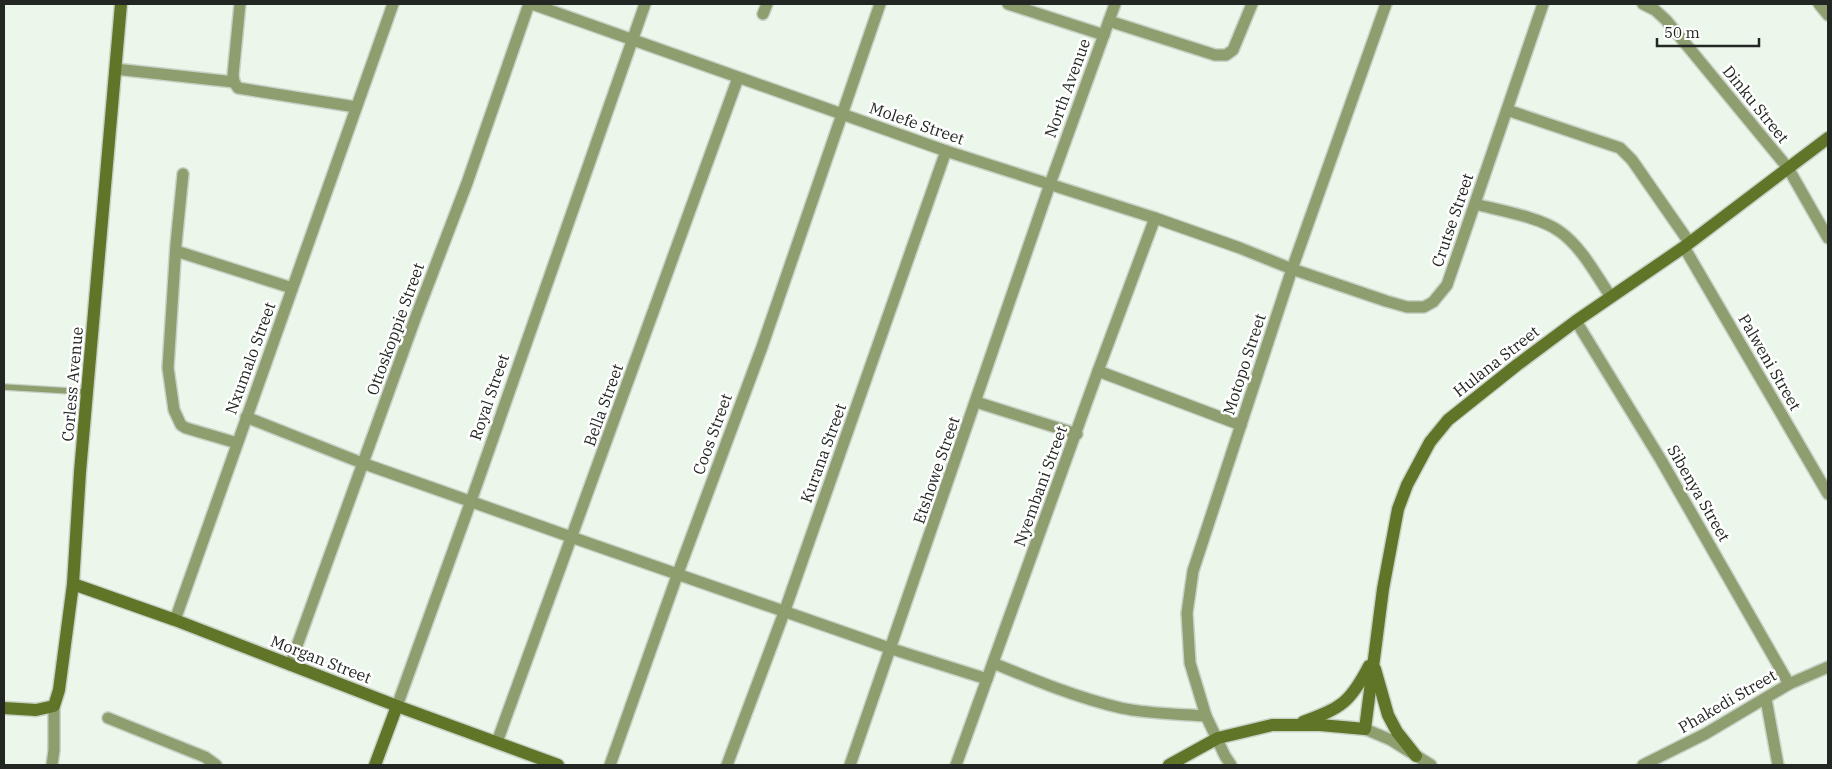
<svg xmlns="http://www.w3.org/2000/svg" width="1832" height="769" font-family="'IBM Plex Serif',serif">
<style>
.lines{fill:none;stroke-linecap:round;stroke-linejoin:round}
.lane-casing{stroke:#c8d2c7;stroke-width:8}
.street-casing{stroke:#c8d2c7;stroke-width:14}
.secondary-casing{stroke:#c8d2c7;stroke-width:15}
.lane{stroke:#8f9e6f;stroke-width:5.5}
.street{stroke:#8f9e6f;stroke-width:11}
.secondary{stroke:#617529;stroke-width:12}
.labels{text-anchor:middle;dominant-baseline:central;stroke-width:5;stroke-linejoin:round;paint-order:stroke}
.street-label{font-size:16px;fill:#232723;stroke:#fff}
</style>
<rect width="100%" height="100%" fill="#ecf7eb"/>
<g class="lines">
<defs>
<polyline id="lane" points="4,387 87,392"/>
<g id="street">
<polyline points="240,4 233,75 234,82 238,88 356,107"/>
<polyline points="532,4 946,151 1155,218 1240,248 1292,269 1386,301 1407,307 1424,307 1433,302 1447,285 1543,4"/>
<polyline points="1008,4 1104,35"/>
<polyline points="1643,4 1655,10 1666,20 1788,168 1828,238"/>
<polyline points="1819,4 1828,15"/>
<polyline points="763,14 767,4"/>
<polyline points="1109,21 1215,55 1226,55 1233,50 1252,4"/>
<polyline points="115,69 234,82"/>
<polyline points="1507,110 1620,148 1632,160 1689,242"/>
<polyline points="183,174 176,244 168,368 174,410 181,425 186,428 237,443"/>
<path d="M 1475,204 C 1498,210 1540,217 1559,231 C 1581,246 1596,275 1611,297"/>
<polyline points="1684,247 1828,494"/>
<polyline points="176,251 292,288"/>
<polyline points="1576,321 1661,460 1789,684"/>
<polyline points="1098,371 1241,425"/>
<polyline points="976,402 1077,434"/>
<polyline points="246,417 362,463 571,537 892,649 987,679"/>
<polyline points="175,620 393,4"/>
<path d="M 993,663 C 1034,680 1078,698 1121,708 C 1149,714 1178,714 1206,716"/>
<polyline points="290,665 415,319 467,183 529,4"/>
<polyline points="1766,699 1778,765"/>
<polyline points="397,706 471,501 645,4"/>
<polyline points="108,718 205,757 216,765"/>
<polyline points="1365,729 1391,740 1431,765"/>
<polyline points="497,742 738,78"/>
<polyline points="52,765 54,750 54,706"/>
<polyline points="610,765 678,573 762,347 880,4"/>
<polyline points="727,765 785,610 946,151"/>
<polyline points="850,765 1050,184 1115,4"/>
<polyline points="956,765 1098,371 1155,218"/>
<polyline points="1231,765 1225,756 1206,716 1190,663 1187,613 1193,571 1292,269 1386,4"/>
<polyline points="1643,765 1705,734 1789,684 1828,667"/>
</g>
<g id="secondary">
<polyline points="73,584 175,620 397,706 558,765"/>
<polyline points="1375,669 1388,715 1397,732 1416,756"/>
<polyline points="4,708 36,710 54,706 59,690 73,584 80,472 121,4"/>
<path d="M 1303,722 C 1341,708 1350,703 1369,666"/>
<polyline points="375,765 397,706"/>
<polyline points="1169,765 1218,738 1272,725 1320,725 1365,729 1383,589 1398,509 1407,485 1430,442 1448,420 1517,365 1576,321 1684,247 1828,138"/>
</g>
</defs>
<use href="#lane" class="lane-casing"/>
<use href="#street" class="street-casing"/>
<use href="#secondary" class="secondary-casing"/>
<use href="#lane" class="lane"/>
<use href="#street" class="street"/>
<use href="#secondary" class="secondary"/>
</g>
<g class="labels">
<g class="street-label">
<text transform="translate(1067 88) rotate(-70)">North Avenue</text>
<text transform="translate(1756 104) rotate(51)">Dinku Street</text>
<text transform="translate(917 123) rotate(19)">Molefe Street</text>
<text transform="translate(1452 220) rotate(-71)">Crutse Street</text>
<text transform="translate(395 329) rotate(-70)">Ottoskoppie Street</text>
<text transform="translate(250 358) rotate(-70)">Nxumalo Street</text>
<text transform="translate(1496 361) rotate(-38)">Hulana Street</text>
<text transform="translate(1770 362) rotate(60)">Palweni Street</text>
<text transform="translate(1244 364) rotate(-72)">Motopo Street</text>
<text transform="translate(72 384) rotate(-85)">Corless Avenue</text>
<text transform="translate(489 397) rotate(-71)">Royal Street</text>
<text transform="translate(603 405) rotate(-70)">Bella Street</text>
<text transform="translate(712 434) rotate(-70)">Coos Street</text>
<text transform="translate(823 453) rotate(-70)">Kurana Street</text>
<text transform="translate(936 470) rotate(-71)">Etshowe Street</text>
<text transform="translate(1040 486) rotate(-70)">Nyembani Street</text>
<text transform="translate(1699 493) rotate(60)">Sibenya Street</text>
<text transform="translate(321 659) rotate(21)">Morgan Street</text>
<text transform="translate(1727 701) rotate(-30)">Phakedi Street</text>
</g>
</g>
<rect width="1832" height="769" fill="none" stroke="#232723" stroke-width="10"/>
<path d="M1657 38v8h102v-8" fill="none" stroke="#232723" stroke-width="2.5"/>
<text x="1664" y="38" font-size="15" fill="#232723" stroke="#ffffff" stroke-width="4" paint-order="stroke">50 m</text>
</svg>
